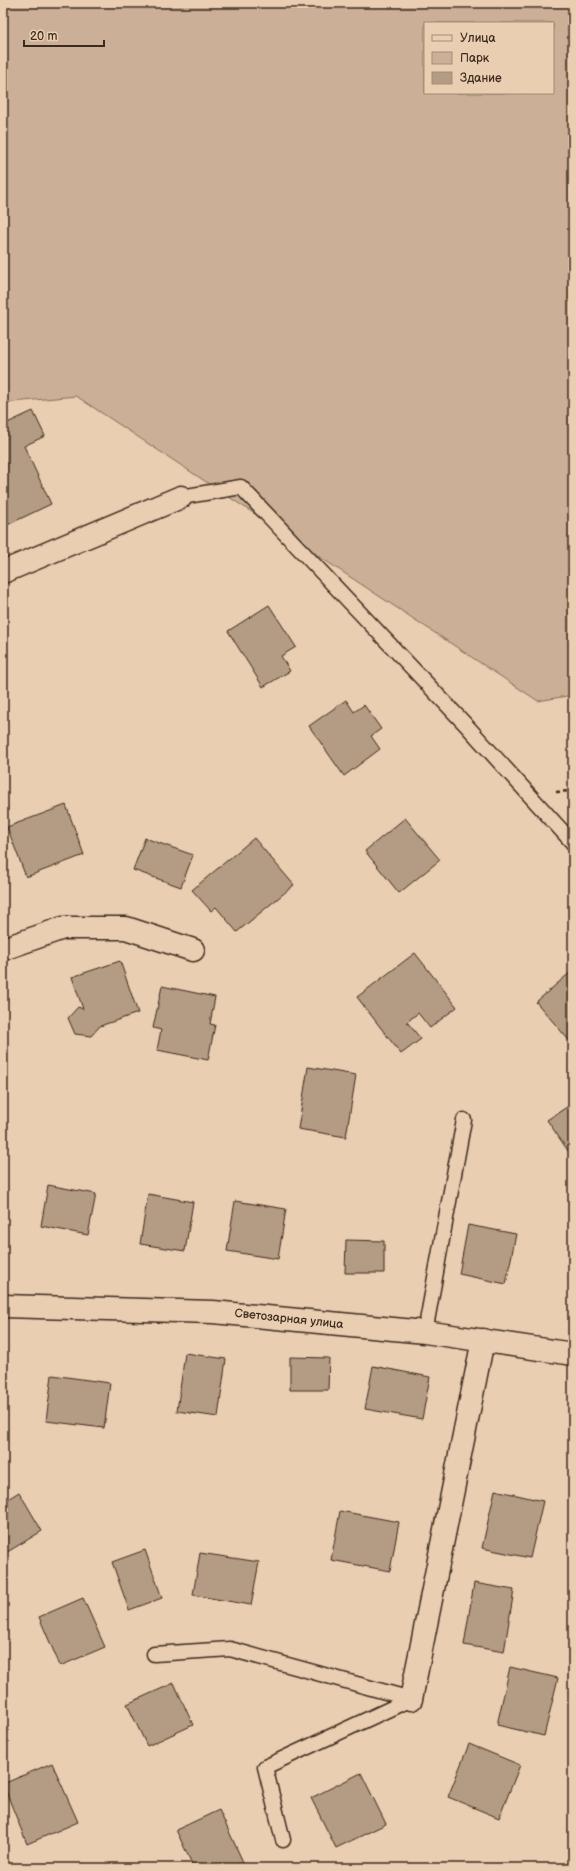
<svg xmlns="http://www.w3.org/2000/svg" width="576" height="1871" font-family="'Balsamiq Sans',sans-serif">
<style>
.green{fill:#cbb097;stroke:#836d5a;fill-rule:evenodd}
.building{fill:#b49b84;stroke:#3b2a1e}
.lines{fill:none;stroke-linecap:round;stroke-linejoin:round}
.lane-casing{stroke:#3b2a1e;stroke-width:17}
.street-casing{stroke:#3b2a1e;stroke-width:25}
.path{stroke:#3b2a1e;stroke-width:2.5;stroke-dasharray:4 3;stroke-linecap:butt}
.lane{stroke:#eaceb1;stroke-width:14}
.street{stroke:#eaceb1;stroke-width:22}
.labels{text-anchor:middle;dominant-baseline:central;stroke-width:3;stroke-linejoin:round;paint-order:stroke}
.street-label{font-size:12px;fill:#3b2a1e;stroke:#eaceb1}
</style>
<rect width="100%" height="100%" fill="#eaceb1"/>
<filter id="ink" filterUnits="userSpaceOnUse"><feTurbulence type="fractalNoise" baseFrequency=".025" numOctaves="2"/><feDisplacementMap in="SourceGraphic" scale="8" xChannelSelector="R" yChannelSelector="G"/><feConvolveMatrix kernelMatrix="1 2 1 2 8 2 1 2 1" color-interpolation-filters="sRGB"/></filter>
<g filter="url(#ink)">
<path class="green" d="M 3,3 L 573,3 L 573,695 L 538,701 L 76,396 L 3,403 ZM 425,23 L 553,23 L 553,93 L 425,93 Z"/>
<g class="building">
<polygon points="33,411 45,436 24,446 51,504 3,527 3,425"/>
<polygon points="269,605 296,647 281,656 290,671 263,687 228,631"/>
<polygon points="346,700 354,712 364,705 381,729 371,736 380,749 344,776 309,726"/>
<polygon points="66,805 84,855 26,877 7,827"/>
<polygon points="405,818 440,860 399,893 365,851"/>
<polygon points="145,838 193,855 181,887 133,870"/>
<polygon points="254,838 294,885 237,932 216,907 211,911 192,890"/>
<polygon points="415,953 457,1007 430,1028 418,1013 407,1022 421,1039 401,1054 357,997"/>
<polygon points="120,961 138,1013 100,1026 91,1036 75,1034 68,1018 78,1007 83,1009 72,977"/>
<polygon points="573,970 573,1045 536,1002"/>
<polygon points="162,986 215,997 210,1024 215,1025 208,1060 157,1050 161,1030 153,1028"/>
<polygon points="308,1067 356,1075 346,1137 298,1129"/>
<polygon points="573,1103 573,1158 547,1120"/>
<polygon points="48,1185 96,1194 88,1235 41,1226"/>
<polygon points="148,1194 193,1202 185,1251 140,1244"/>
<polygon points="235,1201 286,1209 278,1259 227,1251"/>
<polygon points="468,1225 516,1234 506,1284 459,1274"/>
<polygon points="346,1240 384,1241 384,1273 345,1273"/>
<polygon points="185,1353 226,1359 218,1417 177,1411"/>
<polygon points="290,1357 329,1358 328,1390 290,1390"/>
<polygon points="373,1366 430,1377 422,1419 365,1409"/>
<polygon points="52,1375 110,1383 104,1428 46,1421"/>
<polygon points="495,1490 543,1501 530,1558 482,1548"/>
<polygon points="19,1492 42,1531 4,1554 3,1502"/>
<polygon points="340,1511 399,1522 390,1571 331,1560"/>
<polygon points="145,1550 162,1598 129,1610 112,1562"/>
<polygon points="200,1553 259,1562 251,1605 193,1595"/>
<polygon points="474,1583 514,1590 504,1652 464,1645"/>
<polygon points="83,1598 105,1647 60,1666 39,1617"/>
<polygon points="510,1667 558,1678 544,1736 497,1725"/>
<polygon points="174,1683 193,1725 147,1746 127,1704"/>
<polygon points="469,1744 520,1765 499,1818 448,1797"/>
<polygon points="52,1763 78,1822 27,1844 3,1784"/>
<polygon points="361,1773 386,1824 336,1848 311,1798"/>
<polygon points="219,1810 243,1862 231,1868 194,1868 176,1830"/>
</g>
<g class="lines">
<defs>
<g id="lane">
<polyline points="181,497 241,487 466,725 573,843"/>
<polyline points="425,1332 464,1120"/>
<polyline points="154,1654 230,1649 411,1699"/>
<polyline points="283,1840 265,1767 411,1699"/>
</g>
<g id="street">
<polyline points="3,572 181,497"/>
<polyline points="3,949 63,928 126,928 193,950"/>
<polyline points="3,1306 213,1312 425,1332 573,1354"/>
<polyline points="411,1699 483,1340"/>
</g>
</defs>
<use href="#lane" class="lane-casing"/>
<use href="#street" class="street-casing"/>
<polyline class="path" points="556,792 573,791"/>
<use href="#lane" class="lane"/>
<use href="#street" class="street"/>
</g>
</g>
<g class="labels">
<g class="street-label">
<text transform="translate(289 1319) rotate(6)">Светозарная улица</text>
</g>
</g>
<rect width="576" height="1871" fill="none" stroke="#eaceb1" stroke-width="16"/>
<rect x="8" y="8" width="560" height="1855" fill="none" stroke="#3b2a1e" stroke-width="1.5" filter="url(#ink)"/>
<rect x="424" y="22" width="130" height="72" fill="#eaceb1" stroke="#a48c76"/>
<rect x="432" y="35" width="20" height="6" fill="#eaceb1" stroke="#a48c76"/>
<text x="460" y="42" font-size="12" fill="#3b2a1e">Улица</text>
<rect x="432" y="52" width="20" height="12" fill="#cbb097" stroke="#a48c76"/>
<text x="460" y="62" font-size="12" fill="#3b2a1e">Парк</text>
<rect x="432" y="72" width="20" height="12" fill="#b49b84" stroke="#a48c76"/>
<text x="460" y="82" font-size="12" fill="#3b2a1e">Здание</text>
<path d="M24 40v6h80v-6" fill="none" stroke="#3b2a1e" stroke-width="2"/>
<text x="30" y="40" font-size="12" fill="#3b2a1e" stroke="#eaceb1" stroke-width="3" paint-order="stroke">20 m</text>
</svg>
